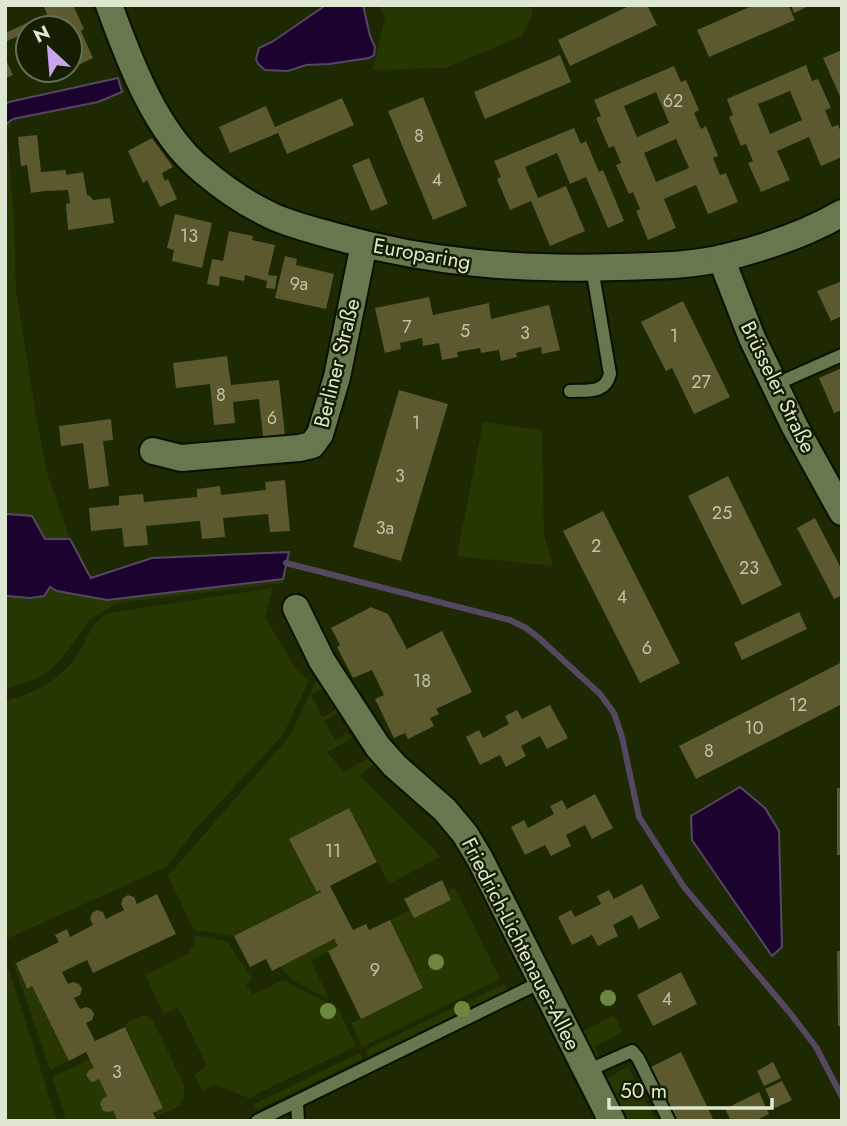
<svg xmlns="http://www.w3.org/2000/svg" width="847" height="1126" font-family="Jost,sans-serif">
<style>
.green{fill:#273702}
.water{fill:#1c032f;stroke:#564760;stroke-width:2}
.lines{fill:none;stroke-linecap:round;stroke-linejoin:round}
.stream{stroke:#564760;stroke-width:6}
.building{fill:#5b592d;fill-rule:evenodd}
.lane-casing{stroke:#081100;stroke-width:16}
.street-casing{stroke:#081100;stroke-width:30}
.lane{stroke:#67784f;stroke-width:12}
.street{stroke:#67784f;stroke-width:26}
.tree{fill:#6d883e}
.labels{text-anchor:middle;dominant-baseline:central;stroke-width:5;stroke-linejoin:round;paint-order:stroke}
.number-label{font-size:18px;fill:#bdc4a8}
.street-label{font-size:21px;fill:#dee7d1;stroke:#131f00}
</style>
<rect width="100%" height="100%" fill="#1c2902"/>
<g class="green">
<polygon points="379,5 529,5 533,13 522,36 445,68 373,70 385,18"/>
<polygon points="13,119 7,133 14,220 16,290 36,416 47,473 70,539 45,539 32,517 5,515 5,126"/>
<polygon points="483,422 542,430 544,534 553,566 457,556"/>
<polygon points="283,579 283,583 118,603 90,619 69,649 51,670 34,680 5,689 5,595 30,598 44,596 50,587 57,591 107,600"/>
<path d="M 273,588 L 265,617 L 296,669 L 309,680 L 283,735 L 198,826 L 166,867 L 9,938 L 5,929 L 5,701 C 37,692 63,679 80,650 C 90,634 91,622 109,613 Z"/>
<polygon points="316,681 324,688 311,695 322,717 336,710 338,713 324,721 336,741 347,733 353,738 327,752 344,772 371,756 375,763 360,776 436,851 440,857 389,884 349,808 290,839 317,892 320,890 321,892 234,936 194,930 167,874 173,870 289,737"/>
<polygon points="455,888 500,979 362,1047 351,1023 423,988 390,920 410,910 414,918 451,900 448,891"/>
<polygon points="196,935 227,941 251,977 250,982 246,984 252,995 283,980 338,1008 356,1046 249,1098 215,1085 203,1091 194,1074 207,1066 178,1007 164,1014 145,975 188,954 193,947"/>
<path d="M 334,939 L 338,946 L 311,961 L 329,999 C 313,990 289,983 281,966 Z"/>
<polygon points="5,957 57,1121 5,1121"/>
<polygon points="16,963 26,989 32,986 69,1061 50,1070 14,964"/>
<polygon points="504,984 507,990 368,1057 365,1050"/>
<polygon points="143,1015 151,1017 185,1087 184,1094 180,1106 158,1116 156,1112 163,1108 125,1024"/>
<polygon points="614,1015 622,1032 594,1047 602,1063 599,1065 582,1032"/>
<polygon points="360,1053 363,1059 257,1110 254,1104"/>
<polygon points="90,1059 94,1068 89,1070 86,1074 88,1080 93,1082 99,1079 107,1096 102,1099 100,1104 103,1111 109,1112 113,1111 118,1121 67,1121 52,1077"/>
<polygon points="628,1067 656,1121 626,1121 605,1079"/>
</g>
<g class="water">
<polygon points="326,5 363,5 370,36 375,47 374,55 369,58 329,64 306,65 288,71 265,70 258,64 256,59 259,48 272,42"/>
<polygon points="118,78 122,92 98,102 13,119 5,125 5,105 9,102"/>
<polygon points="7,514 32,516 45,539 70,539 88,573 91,578 152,558 289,552 283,579 107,600 57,591 50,587 44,596 30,598 8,596 5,595 5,515"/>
<polygon points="740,787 765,808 779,831 782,947 772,956 692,840 691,816"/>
</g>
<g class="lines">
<polyline class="stream" points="286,563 510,620 526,628 539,638 600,694 614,713 622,737 639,817 684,887 790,1013 816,1047 842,1097"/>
</g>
<g class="building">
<polygon points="43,5 73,5 84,29 81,31 93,58 70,69 70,28 48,28 47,24 38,28 28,28 28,32 5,42 5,33 47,14"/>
<polygon points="631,5 647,5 657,25 570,66 558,40"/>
<polygon points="754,5 788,5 795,20 709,57 697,30"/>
<polygon points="791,5 811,5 794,13"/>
<polygon points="842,50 842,101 823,58"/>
<polygon points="560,55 571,82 485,119 474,92"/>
<polygon points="5,58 13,75 5,78"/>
<path d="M 806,65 L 812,81 L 818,79 L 831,108 L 825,110 L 832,127 L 838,125 L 842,134 L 842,157 L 821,166 L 809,137 L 777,151 L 790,180 L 761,192 L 748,163 L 753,161 L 746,144 L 741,146 L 729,117 L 733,115 L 727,99 ZM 790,91 L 802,120 L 770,134 L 758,104 Z"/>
<path d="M 674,66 L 681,82 L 686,80 L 699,110 L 694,113 L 701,129 L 706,126 L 718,156 L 713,158 L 720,175 L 726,173 L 738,202 L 708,214 L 696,185 L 664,199 L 676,228 L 648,240 L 636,211 L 640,209 L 633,192 L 629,194 L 616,165 L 621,163 L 614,146 L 609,148 L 596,118 L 601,116 L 594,100 ZM 656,92 L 669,123 L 637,137 L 624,106 ZM 676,139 L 689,168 L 656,182 L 644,153 Z"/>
<polygon points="423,97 467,206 433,220 388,111"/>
<polygon points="342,98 354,125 287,154 278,133 230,153 219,127 266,106 275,127"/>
<polygon points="574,128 581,144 586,141 599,172 603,170 624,221 608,228 586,177 570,184 557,153 525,167 538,198 566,186 585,231 550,246 531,201 510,210 497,179 501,177 494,161"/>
<polygon points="37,135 41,172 66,170 66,175 83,172 87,195 90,196 93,200 110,198 114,223 68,230 66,204 70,203 68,190 44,191 31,193 27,165 21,166 18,137"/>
<polygon points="152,138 173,167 162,173 165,181 168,179 177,199 160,207 147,180 143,183 128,151"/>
<polygon points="369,158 388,204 371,211 352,165"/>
<polygon points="175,214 212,223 202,268 172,261 174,250 167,248"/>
<polygon points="229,231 253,236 252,240 275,245 268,275 277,276 275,289 266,288 267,281 245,275 244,281 220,276 219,286 207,284 212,259 223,261"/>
<polygon points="285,256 297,259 296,265 334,274 326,309 275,298"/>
<polygon points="842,281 842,316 831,321 817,291"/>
<polygon points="429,297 433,315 489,303 491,319 549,305 560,350 542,354 541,347 516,353 517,357 501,361 499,350 481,353 480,348 457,352 458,357 442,360 439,343 423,346 422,338 400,343 401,349 385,353 375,308"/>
<polygon points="683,301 730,397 694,414 672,368 666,371 641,322"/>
<polygon points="227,356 231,385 279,380 285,435 263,437 259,399 233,402 235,423 214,425 210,384 176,388 173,363"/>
<polygon points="842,368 842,410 834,413 819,378"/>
<polygon points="399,390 448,404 401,561 353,547"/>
<polygon points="111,419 113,440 103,441 109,486 89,489 83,443 61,446 59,426"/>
<polygon points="728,476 782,585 742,605 688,496"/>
<polygon points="285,480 290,531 270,532 268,514 223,518 225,537 202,539 200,521 146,526 148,545 124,547 122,528 91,531 89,508 119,505 119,496 143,494 144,502 197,497 197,489 220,486 221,495 266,490 265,482"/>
<polygon points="603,511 680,663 640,683 563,531"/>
<polygon points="815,518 842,570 842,595 834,599 797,528"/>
<polygon points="371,607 388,614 407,649 442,631 472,692 436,709 439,714 430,718 434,726 408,739 405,733 394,738 375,699 384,695 372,670 353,678 337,647 340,645 331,628"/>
<polygon points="799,612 807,629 742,660 734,643"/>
<polygon points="842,662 842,704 696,779 679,746"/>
<polygon points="550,705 568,738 547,749 540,736 521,746 526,756 506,767 500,755 480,765 466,737 479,730 483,738 509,724 505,716 517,710 522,719"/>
<rect x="837" y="788" width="5" height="67"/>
<polygon points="595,794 613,828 592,839 585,825 566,835 571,846 551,856 545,845 525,855 511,827 524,820 528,828 554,814 550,806 562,800 567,809"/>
<polygon points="349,808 377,862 330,886 353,930 366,924 369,930 390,920 423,988 361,1019 328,951 338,946 334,939 272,971 266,959 250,967 234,936 321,892 320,890 317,892 289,839"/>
<polygon points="442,880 451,900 414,918 404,899"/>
<polygon points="642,884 660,918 639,929 632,915 613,925 618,936 598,946 592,935 572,945 558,917 571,910 575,917 601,904 597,896 609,890 614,899"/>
<polygon points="157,894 176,934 93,973 87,960 62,972 68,984 73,982 79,984 82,989 80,995 74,998 80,1009 86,1007 91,1009 94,1014 92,1020 86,1023 95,1041 125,1027 163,1108 153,1113 157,1121 118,1121 113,1111 109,1112 103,1111 100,1104 102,1099 107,1096 99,1079 93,1082 89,1080 86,1075 89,1070 94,1068 86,1052 69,1061 32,986 27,989 16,963 59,942 55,935 67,929 70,937 93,925 90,919 92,913 97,910 103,912 106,919 124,910 121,904 123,898 128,895 134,897 137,904"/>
<polygon points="837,951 842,951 842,1026 838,1026"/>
<polygon points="681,972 697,1004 653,1026 637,995"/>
<polygon points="681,1052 714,1121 677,1121 651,1067"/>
<polygon points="773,1062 781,1078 764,1086 757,1071"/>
<polygon points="782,1081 792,1100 775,1108 765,1089"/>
<polygon points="759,1092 769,1114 755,1121 731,1121 725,1109"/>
</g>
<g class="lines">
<defs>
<g id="lane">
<polyline points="774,385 842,355"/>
<path d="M 570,391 C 588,390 605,394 610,374 L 592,268"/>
<polyline points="587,1071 632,1051 638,1058 669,1121"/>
<polyline points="297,1102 298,1121"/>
<polyline points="257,1121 541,982"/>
</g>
<g id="street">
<path d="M 109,5 C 129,60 156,133 202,170 C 222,187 245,203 268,214 C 287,224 313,230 334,236 C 429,263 519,270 617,267 C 653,266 689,266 723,258 C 764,248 806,234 842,213"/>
<polyline points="721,258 752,338 795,427 842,512"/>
<polyline points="153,451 181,458 299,448 312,445 320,434 337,377 364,244"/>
<polyline points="296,608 322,661 378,747 395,766 445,810 465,834 480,859 612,1121"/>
</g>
</defs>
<use href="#lane" class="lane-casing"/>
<use href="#street" class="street-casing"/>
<use href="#lane" class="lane"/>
<use href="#street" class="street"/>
</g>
<g class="tree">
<circle cx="436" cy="962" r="8"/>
<circle cx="608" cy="998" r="8"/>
<circle cx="462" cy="1009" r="8"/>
<circle cx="328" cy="1011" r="8"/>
</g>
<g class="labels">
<g class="number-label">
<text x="673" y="101">62</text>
<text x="419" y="136">8</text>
<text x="437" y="180">4</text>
<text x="189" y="236">13</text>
<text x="299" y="284">9a</text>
<text x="407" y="327">7</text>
<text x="465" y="331">5</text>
<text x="525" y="333">3</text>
<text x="674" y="336">1</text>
<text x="701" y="382">27</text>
<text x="221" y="395">8</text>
<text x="272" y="418">6</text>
<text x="416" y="423">1</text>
<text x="400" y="476">3</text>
<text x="722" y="513">25</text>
<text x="385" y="528">3a</text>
<text x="596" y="546">2</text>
<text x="749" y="568">23</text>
<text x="622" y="597">4</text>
<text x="647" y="648">6</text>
<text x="422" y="681">18</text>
<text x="798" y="705">12</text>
<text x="754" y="728">10</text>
<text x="709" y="751">8</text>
<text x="333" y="851">11</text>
<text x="375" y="970">9</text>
<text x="667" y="999">4</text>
<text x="117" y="1072">3</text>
</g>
<g class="street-label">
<text transform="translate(422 254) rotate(10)">Europaring</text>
<text transform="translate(337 363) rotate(-76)">Berliner Straße</text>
<text transform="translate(778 387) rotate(64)">Brüsseler Straße</text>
<text transform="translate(521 944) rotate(63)">Friedrich-Lichtenauer-Allee</text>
</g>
</g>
<rect width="847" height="1126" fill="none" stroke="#dee7d1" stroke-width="14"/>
<g transform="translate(49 49) rotate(334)"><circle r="33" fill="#131f00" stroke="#646f54" stroke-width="2"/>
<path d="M0-5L12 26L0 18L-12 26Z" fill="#c9a5ee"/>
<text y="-10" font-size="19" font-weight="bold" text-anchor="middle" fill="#dee7d1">N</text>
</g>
<path d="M609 1098v10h163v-10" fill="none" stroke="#dee7d1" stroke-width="3.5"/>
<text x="620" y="1098" font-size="21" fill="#dee7d1" stroke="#131f00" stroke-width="5" paint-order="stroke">50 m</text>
</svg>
